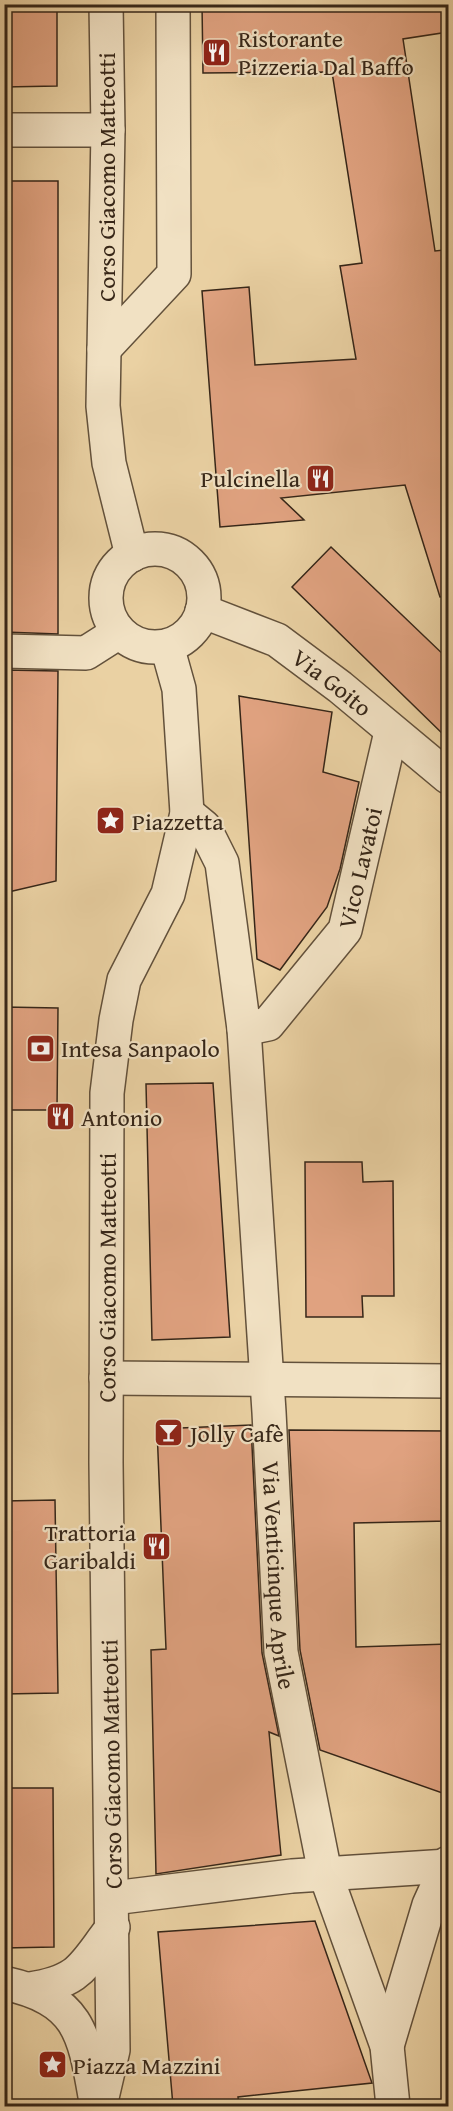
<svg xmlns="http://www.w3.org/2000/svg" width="453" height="2111" font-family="'Gentium Book Plus',serif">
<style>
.building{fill:#e0a280;stroke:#362618;stroke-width:1.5}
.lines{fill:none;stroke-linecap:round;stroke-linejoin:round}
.minor-casing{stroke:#63513b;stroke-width:36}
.minor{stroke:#f1e1c3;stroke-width:33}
.labels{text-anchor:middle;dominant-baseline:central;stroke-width:4.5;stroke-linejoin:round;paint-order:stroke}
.poi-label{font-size:24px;fill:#362618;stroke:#f1e1c3;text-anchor:start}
.street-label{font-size:24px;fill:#362618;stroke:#f1e1c3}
</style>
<rect width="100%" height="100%" fill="#ead1a3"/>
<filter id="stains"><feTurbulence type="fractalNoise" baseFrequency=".00333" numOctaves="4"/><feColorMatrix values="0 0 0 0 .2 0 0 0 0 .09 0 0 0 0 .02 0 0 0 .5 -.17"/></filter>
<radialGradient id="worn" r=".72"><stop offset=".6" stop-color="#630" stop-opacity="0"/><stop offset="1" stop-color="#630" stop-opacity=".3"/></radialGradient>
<g class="building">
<polygon points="4,4 57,4 57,86 4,87"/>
<polygon points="202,4 448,4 448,32 403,39 435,251 444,250 448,275 448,596 440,597 405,485 281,498 304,520 220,527 202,291 249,287 255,365 356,359 340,266 362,263 332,72 203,73"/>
<polygon points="4,181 58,181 58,634 4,632"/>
<polygon points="331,547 448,659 448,739 292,587"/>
<polygon points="4,670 58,671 56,881 4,893"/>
<polygon points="239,696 332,712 323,772 359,782 340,869 327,907 280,970 257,959"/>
<polygon points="4,1007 58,1008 57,1110 4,1110"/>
<polygon points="213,1083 230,1337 152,1340 146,1084"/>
<polygon points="305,1162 362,1162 363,1182 393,1181 394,1296 362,1296 363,1317 306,1317"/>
<polygon points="251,1425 262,1653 279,1736 269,1732 281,1855 156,1874 151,1650 166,1649 157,1429"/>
<polygon points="289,1430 448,1431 448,1521 354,1523 356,1647 448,1644 448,1795 320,1750 300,1650"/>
<polygon points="55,1500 58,1693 4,1694 4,1501"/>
<polygon points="4,1788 53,1788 54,1947 4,1948"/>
<polygon points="315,1921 372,2083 238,2097 239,2106 173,2106 158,1932"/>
</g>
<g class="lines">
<defs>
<g id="minor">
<polyline points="106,4 108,130 103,406 109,463 132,555"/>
<polyline points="4,130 108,130"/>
<polyline points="104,349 174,274 173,4"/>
<circle cx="155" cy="598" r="49"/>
<path id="s1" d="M 202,611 L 277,640 L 340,687 L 448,777"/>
<polyline points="4,651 86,653 119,632"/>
<path id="s2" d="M 187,813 L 204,827 L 222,863 L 244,1029 L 269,1412 L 281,1652 L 325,1873 L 387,2046 L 393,2106"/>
<path id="s3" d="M 244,1029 L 268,1024 L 345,930 L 391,732"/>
<polyline points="106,1378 448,1381"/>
<polyline points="113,1898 292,1876 448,1866"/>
<path d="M 4,1983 C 80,2000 84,2032 96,2102"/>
<path d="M 30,1989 C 82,1981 83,1965 113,1927"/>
<polyline points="387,2046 429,1905 448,1863"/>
<path id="s4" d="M 100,2106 L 113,2050 L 106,1463 L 107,1093 L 116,1020 L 124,980 L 168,894 L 187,813 L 179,689 L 167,646"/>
</g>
</defs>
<use href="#minor" class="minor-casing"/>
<use href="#minor" class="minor"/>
</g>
<defs>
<symbol id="restaurant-square" viewBox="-11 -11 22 22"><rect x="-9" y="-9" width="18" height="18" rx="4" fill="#8f2418" stroke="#f1e1c3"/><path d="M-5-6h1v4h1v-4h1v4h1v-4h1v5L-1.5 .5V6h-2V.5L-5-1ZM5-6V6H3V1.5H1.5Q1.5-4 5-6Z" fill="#fff"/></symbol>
<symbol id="sight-square" viewBox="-11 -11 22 22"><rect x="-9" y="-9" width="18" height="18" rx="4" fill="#8f2418" stroke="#f1e1c3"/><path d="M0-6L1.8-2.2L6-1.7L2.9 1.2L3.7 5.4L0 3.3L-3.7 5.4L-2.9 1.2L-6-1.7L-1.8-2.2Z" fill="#fff"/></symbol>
<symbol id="bank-square" viewBox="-11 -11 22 22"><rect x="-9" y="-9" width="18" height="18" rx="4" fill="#8f2418" stroke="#f1e1c3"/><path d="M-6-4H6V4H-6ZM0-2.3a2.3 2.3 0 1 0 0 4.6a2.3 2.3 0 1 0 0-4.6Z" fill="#fff"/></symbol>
<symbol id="bar-square" viewBox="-11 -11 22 22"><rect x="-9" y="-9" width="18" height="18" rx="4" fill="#8f2418" stroke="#f1e1c3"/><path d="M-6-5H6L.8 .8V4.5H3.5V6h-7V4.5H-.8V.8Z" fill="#fff"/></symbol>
</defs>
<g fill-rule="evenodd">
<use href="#restaurant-square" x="200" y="36" width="33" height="33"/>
<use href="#restaurant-square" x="304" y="462" width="33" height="33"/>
<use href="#sight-square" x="94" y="804" width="33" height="33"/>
<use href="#bank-square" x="24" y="1032" width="33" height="33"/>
<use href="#restaurant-square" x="44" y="1100" width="33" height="33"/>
<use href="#bar-square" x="152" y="1416" width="33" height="33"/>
<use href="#restaurant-square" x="140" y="1530" width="33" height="33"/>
<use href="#sight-square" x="36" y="2048" width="33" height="33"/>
</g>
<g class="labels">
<g class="poi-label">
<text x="238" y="38">Ristorante<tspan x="238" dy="28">Pizzeria Dal Baffo</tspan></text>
<text x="300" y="478" text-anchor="end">Pulcinella</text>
<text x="132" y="821">Piazzetta</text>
<text x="61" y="1048">Intesa Sanpaolo</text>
<text x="81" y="1117">Antonio</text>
<text x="190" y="1433">Jolly Cafè</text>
<text x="136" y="1532" text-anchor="end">Trattoria<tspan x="136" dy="28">Garibaldi</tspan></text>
<text x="73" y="2065">Piazza Mazzini</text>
</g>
<g class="street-label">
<text transform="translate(106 177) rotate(-90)">Corso Giacomo Matteotti</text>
<text stroke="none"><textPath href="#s1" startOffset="150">Via Goito</textPath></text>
<text stroke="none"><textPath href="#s3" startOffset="210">Vico Lavatoi</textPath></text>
<text stroke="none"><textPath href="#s4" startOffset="830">Corso Giacomo Matteotti</textPath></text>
<text stroke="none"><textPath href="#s2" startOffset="777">Via Venticinque Aprile</textPath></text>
<text transform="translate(111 1764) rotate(-91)">Corso Giacomo Matteotti</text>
</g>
</g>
<rect width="453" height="2111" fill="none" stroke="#ead1a3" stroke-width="24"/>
<rect x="6" y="6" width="441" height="2099" fill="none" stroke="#362618" stroke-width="3"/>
<rect x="12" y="12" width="429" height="2087" fill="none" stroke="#362618" stroke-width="1.5"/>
<rect width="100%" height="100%" filter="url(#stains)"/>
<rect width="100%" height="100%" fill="url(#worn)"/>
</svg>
